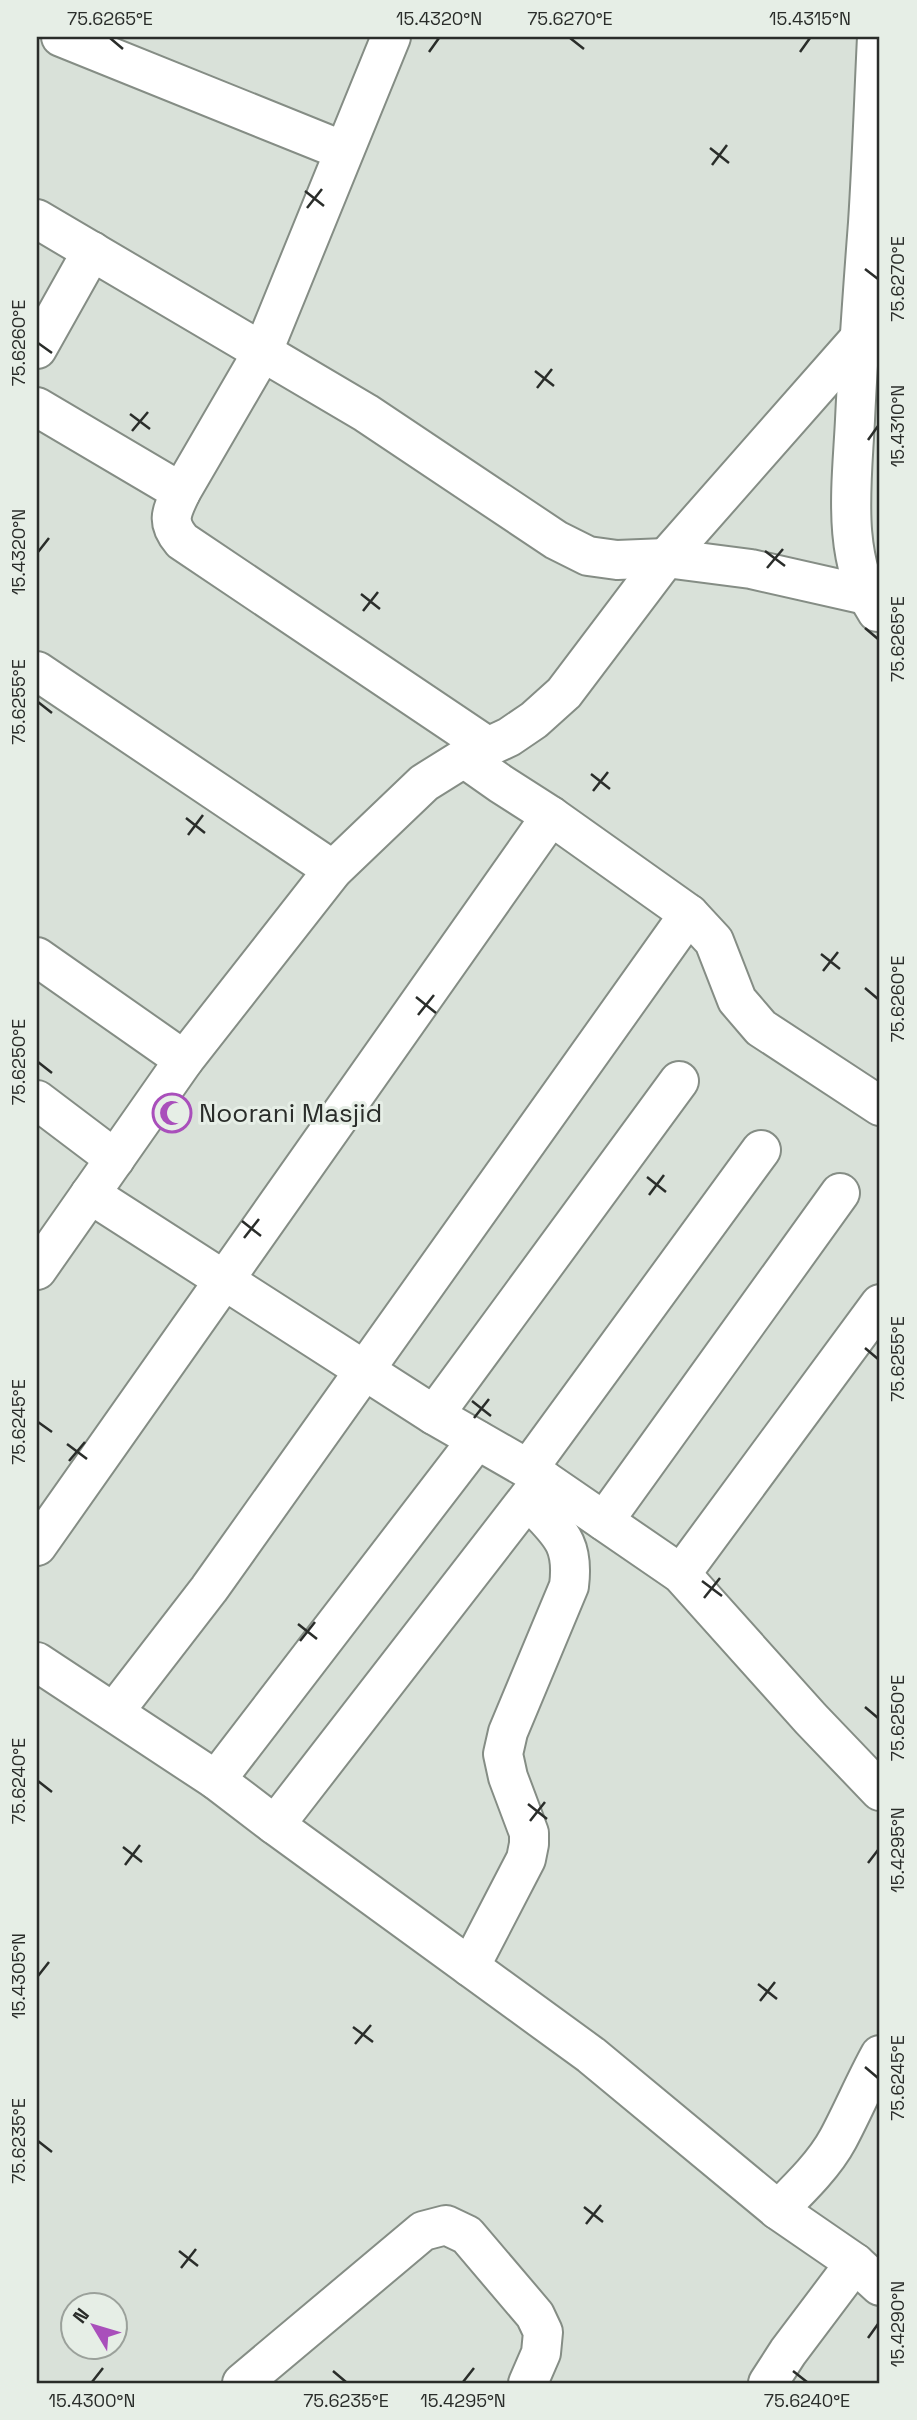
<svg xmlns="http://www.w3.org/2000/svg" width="917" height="2420" font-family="'Space Grotesk',sans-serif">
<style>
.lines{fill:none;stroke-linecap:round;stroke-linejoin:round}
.street-casing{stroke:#858d85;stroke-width:42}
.secondary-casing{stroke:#858d85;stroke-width:42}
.street{stroke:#fff;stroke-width:38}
.secondary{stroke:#fff;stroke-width:38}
.ticks{fill:none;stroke:#2a2d2a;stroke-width:2.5}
.labels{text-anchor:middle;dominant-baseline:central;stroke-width:6;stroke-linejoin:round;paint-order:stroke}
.poi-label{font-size:26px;fill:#2a2d2a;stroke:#e6eee6;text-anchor:start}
.neatline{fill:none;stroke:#2a2d2a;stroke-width:2.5}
.ticks-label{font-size:18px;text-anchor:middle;fill:#2a2d2a}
</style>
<rect width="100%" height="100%" fill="#d9e1d9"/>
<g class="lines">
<defs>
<g id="street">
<polyline points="61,37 344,151"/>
<path d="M 391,37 L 263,351 L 181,492 C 171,513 166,522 182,541 L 487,746"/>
<polyline points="37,219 366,413 556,540 588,556 617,560 666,558 751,569 866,595"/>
<polyline points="37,349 92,251"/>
<polyline points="37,407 181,492"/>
<path d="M 877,612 C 841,557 852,483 855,420 C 858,354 863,289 868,223 C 872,161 874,99 877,37"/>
<polyline points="37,671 333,870"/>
<polyline points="464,758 501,784 551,816 689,914 714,941 737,1000 761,1028 880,1106"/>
<polyline points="37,957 184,1060"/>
<polyline points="37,1100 115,1159"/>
<polyline points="90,1194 434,1415 528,1469 681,1574 811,1719 880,1791"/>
<polyline points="37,1270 184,1060 333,870 424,783 464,758 509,737 534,720 564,693 666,558 859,339"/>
<polyline points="434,1415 679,1081"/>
<polyline points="528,1469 761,1150"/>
<polyline points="604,1521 840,1193"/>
<polyline points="37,1546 551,816"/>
<polyline points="681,1574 880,1304"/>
<polyline points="114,1712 209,1589 689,914"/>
<polyline points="216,1780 477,1440"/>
<polyline points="275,1825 543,1479"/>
<path d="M 470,1967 L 526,1859 L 529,1844 L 529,1833 L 508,1777 L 503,1754 L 508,1732 L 569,1586 C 575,1539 556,1531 528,1499"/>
<path d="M 778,2210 C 799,2189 824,2165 838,2139 C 853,2111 865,2082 880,2055"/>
<polyline points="242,2383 423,2231 446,2225 467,2235 535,2315 543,2332 541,2353 528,2383"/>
<polyline points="768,2383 788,2352 855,2263"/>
</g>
<polyline id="secondary" points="37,1662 216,1780 275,1825 591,2055 778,2210 855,2263 880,2286"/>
</defs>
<use href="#street" class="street-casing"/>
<use href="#secondary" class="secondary-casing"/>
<use href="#street" class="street"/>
<use href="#secondary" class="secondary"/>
</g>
<path class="ticks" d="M 110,38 L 123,49M 570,38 L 584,49M 429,52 L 439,38M 800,52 L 810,38M 710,148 L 729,163M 712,165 L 727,145M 305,191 L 324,206M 307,208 L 322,189M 865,269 L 878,279M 38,343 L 52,353M 535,371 L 554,386M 537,388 L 552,369M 130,414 L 150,429M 132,431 L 148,412M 868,440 L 878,426M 765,551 L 785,566M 38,552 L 49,538M 767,568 L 783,549M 361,594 L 380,609M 363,611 L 378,592M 865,628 L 878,639M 38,702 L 52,713M 591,774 L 610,789M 593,791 L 608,772M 186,818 L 205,833M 188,835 L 203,815M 821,954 L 840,969M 823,971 L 838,952M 865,988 L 878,999M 416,997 L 436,1013M 418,1015 L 434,995M 38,1062 L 52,1073M 647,1177 L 666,1192M 649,1195 L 664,1175M 242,1221 L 261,1236M 244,1238 L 259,1219M 865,1348 L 878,1359M 472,1401 L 491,1416M 474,1418 L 489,1399M 38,1422 L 52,1432M 67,1444 L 87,1459M 69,1461 L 85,1442M 702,1581 L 722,1596M 704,1598 L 720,1578M 298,1624 L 317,1639M 300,1641 L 315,1622M 865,1707 L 878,1718M 38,1781 L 52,1792M 528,1804 L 547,1819M 530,1821 L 545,1802M 123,1847 L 142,1862M 868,1863 L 878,1850M 125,1865 L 140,1845M 38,1976 L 49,1962M 758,1984 L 777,1999M 760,2001 L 775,1982M 353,2027 L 373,2042M 355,2044 L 371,2025M 865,2067 L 878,2078M 38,2141 L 52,2152M 584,2207 L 603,2222M 586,2224 L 601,2205M 179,2251 L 198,2266M 181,2268 L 196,2249M 868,2338 L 878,2324M 333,2371 L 346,2382M 793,2371 L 807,2382M 92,2382 L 103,2368M 463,2382 L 474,2368"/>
<defs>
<symbol id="mosque-ring" viewBox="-11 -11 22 22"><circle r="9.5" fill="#e6eee6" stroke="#a94fbb" stroke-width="1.5"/><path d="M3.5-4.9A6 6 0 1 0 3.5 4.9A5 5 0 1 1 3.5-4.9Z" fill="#a94fbb"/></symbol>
</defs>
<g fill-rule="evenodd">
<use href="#mosque-ring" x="150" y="1091" width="44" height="44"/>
</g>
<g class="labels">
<g class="poi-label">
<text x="199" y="1113">Noorani Masjid</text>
</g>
</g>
<rect width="917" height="2420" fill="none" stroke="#e6eee6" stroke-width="77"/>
<g transform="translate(94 2326) rotate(308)"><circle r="33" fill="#e6eee6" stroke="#9ba19b" stroke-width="2"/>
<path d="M0-5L12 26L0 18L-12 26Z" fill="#a94fbb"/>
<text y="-10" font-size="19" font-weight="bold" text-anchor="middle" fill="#2a2d2a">N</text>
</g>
<rect x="38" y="38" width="840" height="2344" class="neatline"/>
<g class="ticks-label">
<text x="110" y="25">75.6265°E</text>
<text x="439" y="25">15.4320°N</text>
<text x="570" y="25">75.6270°E</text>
<text x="810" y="25">15.4315°N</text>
<text transform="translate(898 279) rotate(-90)" y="6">75.6270°E</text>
<text transform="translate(19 343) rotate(-90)" y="6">75.6260°E</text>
<text transform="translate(898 426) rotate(-90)" y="6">15.4310°N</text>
<text transform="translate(19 552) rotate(-90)" y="6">15.4320°N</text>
<text transform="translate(898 639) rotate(-90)" y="6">75.6265°E</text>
<text transform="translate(19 702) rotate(-90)" y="6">75.6255°E</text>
<text transform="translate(898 999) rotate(-90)" y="6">75.6260°E</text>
<text transform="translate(19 1062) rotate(-90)" y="6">75.6250°E</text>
<text transform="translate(898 1359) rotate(-90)" y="6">75.6255°E</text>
<text transform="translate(19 1422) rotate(-90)" y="6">75.6245°E</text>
<text transform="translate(898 1718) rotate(-90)" y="6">75.6250°E</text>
<text transform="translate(19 1781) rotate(-90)" y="6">75.6240°E</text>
<text transform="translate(898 1850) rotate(-90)" y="6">15.4295°N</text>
<text transform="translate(19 1976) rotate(-90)" y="6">15.4305°N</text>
<text transform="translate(898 2078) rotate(-90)" y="6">75.6245°E</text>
<text transform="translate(19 2141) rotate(-90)" y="6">75.6235°E</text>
<text transform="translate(898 2324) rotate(-90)" y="6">15.4290°N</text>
<text x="92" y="2407">15.4300°N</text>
<text x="346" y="2407">75.6235°E</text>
<text x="463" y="2407">15.4295°N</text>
<text x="807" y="2407">75.6240°E</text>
</g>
</svg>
